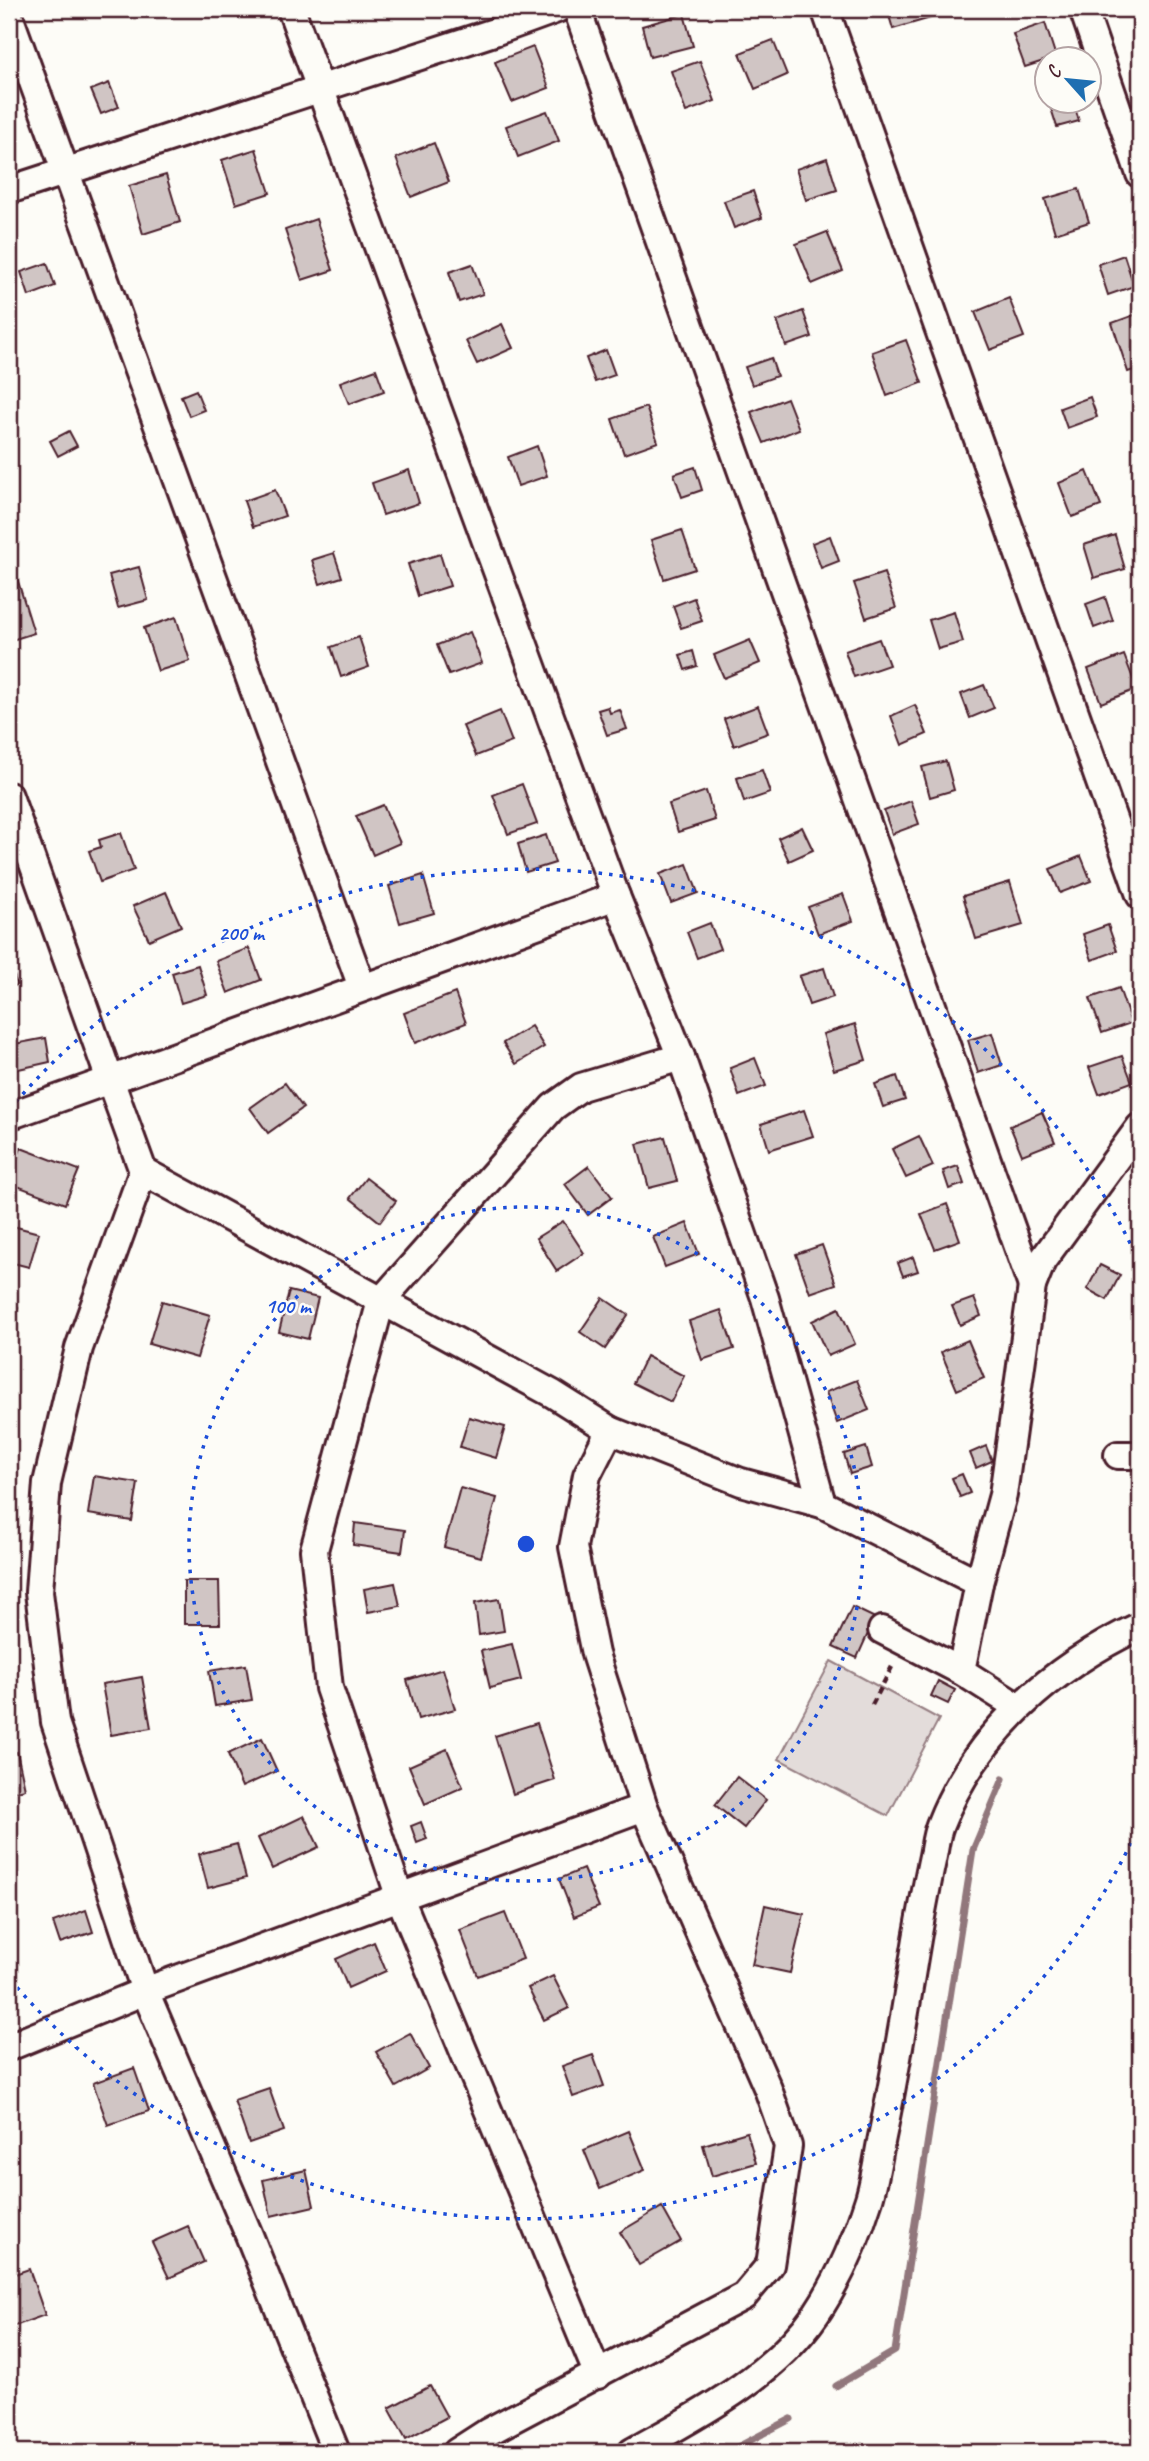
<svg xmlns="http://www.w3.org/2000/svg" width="1149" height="2461" font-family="Caveat,sans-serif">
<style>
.green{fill:#e3dcda;stroke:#967e82;stroke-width:2}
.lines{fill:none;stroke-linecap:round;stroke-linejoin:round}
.stream{stroke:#91777b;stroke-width:7}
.building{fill:#d0c5c4;stroke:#4a1f2b;stroke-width:2}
.minor-casing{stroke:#4a1f2b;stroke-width:32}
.path{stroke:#4a1f2b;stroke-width:4.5;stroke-dasharray:7 5;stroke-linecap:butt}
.minor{stroke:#fdfcf7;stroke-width:26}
.ring{fill:none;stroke:#1d4ed8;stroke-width:3.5;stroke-dasharray:3.5 7}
.centre{fill:#1d4ed8;stroke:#fdfcf7;stroke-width:3.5}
.ring-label{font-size:21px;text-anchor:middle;font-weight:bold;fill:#1d4ed8;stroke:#fdfcf7;stroke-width:5;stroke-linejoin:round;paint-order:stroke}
</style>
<rect width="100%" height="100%" fill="#fdfcf7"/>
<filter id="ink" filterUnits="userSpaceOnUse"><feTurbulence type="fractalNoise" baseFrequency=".0143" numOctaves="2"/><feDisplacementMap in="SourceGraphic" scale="14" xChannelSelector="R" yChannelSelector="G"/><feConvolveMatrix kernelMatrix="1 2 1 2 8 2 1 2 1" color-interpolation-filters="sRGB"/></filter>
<g filter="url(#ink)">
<polygon class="green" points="831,1661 939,1719 888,1816 779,1759"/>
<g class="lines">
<g class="stream">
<polyline points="836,2386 895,2351 973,1850 1003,1779"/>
<polyline points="728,2452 791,2419"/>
</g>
</g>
<g class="building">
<polygon points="887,9 932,9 934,17 893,29"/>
<polygon points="684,14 693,46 650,57 642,26"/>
<polygon points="1045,23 1056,57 1025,67 1013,34"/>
<polygon points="773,40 787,75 755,89 740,53"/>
<polygon points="533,47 549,88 512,102 495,62"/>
<polygon points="700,61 715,101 686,112 671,71"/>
<polygon points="109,83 119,107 101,114 91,90"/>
<polygon points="1049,102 1073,102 1079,121 1057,127"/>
<polygon points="547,111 559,141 518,157 506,126"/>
<polygon points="434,143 449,182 411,197 396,158"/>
<polygon points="256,149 270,193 236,204 222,160"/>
<polygon points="827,158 837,190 806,200 796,169"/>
<polygon points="166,175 180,222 143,234 129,186"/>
<polygon points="1079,189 1089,222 1055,233 1045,199"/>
<polygon points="753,191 762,218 734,228 724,201"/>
<polygon points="316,219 333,270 302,280 285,230"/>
<polygon points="827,232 843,271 812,284 796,244"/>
<polygon points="1124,255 1134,286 1108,295 1098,264"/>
<polygon points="47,263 55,286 29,296 21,272"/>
<polygon points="472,264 483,294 459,302 449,272"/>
<polygon points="1009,298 1024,337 990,350 975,312"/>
<polygon points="803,311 812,337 786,346 777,321"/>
<polygon points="1140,313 1140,368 1128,372 1112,323"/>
<polygon points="502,324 513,348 477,364 466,341"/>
<polygon points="906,340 922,383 887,396 872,352"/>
<polygon points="606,350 615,375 595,382 586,358"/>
<polygon points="771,358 777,376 752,385 745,367"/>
<polygon points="376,369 384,391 349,404 340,382"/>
<polygon points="196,390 204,410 189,416 181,396"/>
<polygon points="1090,397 1097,417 1067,428 1060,408"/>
<polygon points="787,398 799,429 764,443 751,412"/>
<polygon points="646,407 658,442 624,454 612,419"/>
<polygon points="69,431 77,446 58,456 50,441"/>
<polygon points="537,446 547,476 518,486 508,457"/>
<polygon points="695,467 702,490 682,497 674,474"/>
<polygon points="409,470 419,503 383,515 372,483"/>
<polygon points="1087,471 1101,506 1072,517 1059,483"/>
<polygon points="275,490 285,516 253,527 244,501"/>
<polygon points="682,530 695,569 664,579 651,540"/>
<polygon points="1115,535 1125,569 1094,578 1084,545"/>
<polygon points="830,536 839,561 821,568 812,543"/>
<polygon points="334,553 342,577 320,584 312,560"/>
<polygon points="440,554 450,586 418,596 408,564"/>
<polygon points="139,567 148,600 118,608 109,575"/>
<polygon points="884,573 896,608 866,618 854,583"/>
<polygon points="17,578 34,633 9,641 9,581"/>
<polygon points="1105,597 1113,621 1094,628 1086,604"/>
<polygon points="694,598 702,621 681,628 673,606"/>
<polygon points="954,612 963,642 938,649 929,620"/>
<polygon points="176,617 190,661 158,671 144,628"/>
<polygon points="470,632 482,663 449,675 437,645"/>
<polygon points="359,637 369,667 341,677 331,647"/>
<polygon points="879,639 889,665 854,677 845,651"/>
<polygon points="750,640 760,663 724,678 714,655"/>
<polygon points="693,651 697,666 685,670 680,655"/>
<polygon points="1124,655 1137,689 1101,703 1088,669"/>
<polygon points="984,685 994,708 970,718 961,694"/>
<polygon points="915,705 927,734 902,745 891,716"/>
<polygon points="758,706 768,733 734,746 724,719"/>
<polygon points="608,707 610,713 620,710 627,729 607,735 598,710"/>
<polygon points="500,711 512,742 476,756 463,726"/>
<polygon points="946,761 954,790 930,797 922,767"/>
<polygon points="762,770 770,793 744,802 737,778"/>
<polygon points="522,784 537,824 508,834 493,795"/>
<polygon points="706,791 715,820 678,832 669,804"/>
<polygon points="911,801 919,824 892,834 884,811"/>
<polygon points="383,805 400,843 373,855 356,816"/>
<polygon points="802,827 813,850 789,861 778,838"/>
<polygon points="121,833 134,870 100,882 89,851 101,847 99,840"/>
<polygon points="546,835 555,863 526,872 518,844"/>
<polygon points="1081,856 1091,881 1060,893 1050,869"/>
<polygon points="687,864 698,893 671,903 660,874"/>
<polygon points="423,875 434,913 400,923 389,886"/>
<polygon points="1010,882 1023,925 976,939 963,896"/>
<polygon points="166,892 181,926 149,940 133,906"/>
<polygon points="843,894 853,921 818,934 808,907"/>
<polygon points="710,923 720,949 697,958 687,932"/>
<polygon points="1108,925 1117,951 1092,960 1083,934"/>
<polygon points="249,948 261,980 228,993 216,961"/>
<polygon points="9,959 17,985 9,988"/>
<polygon points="198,965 207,995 181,1003 172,973"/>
<polygon points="824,968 833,997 809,1005 799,976"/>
<polygon points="1119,988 1131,1023 1102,1033 1090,998"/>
<polygon points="455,993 466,1023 415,1043 404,1013"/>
<polygon points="855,1024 866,1060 834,1070 823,1034"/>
<polygon points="531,1026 544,1047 516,1064 503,1043"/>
<polygon points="992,1033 1002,1065 978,1073 968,1040"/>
<polygon points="46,1038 50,1062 14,1070 9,1045"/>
<polygon points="1122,1056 1132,1082 1099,1094 1089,1067"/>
<polygon points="755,1058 766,1086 739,1096 730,1068"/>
<polygon points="897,1076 905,1100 883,1107 875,1084"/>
<polygon points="285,1083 303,1108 268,1133 250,1108"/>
<polygon points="804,1110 813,1136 769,1150 761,1124"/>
<polygon points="1042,1112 1055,1142 1022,1155 1010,1126"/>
<polygon points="919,1136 933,1166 906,1178 892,1149"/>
<polygon points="665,1137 677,1181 649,1188 637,1144"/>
<polygon points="21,1148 79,1170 65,1204 9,1183"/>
<polygon points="589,1166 612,1197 588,1215 565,1184"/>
<polygon points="958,1166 964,1184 949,1189 943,1171"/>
<polygon points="366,1178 396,1201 380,1222 350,1198"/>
<polygon points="947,1204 960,1240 935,1249 921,1214"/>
<polygon points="563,1221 584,1253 557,1271 536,1238"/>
<polygon points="687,1223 699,1254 665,1267 653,1237"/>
<polygon points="9,1225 39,1233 29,1267 9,1262"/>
<polygon points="822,1245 836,1284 810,1293 796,1254"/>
<polygon points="913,1257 918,1271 903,1276 898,1263"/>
<polygon points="1100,1265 1120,1275 1107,1300 1087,1289"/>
<polygon points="289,1291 318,1298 308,1339 279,1332"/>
<polygon points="603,1298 628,1315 605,1349 580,1332"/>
<polygon points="974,1298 981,1316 960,1325 952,1306"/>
<polygon points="162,1301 210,1315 197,1358 149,1344"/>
<polygon points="9,1305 18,1307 9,1338"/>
<polygon points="839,1308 855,1344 828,1356 812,1321"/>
<polygon points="721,1310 734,1349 702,1360 689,1321"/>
<polygon points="968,1340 984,1378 957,1390 941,1352"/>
<polygon points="646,1356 684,1376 671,1402 633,1383"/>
<polygon points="857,1380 869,1410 837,1423 826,1392"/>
<polygon points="469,1417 505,1427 496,1458 460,1447"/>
<polygon points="986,1446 992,1461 976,1468 970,1453"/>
<polygon points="866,1447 872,1467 850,1474 844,1454"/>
<polygon points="962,1474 970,1493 960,1497 952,1478"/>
<polygon points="94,1476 138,1483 132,1521 88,1514"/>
<polygon points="460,1488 497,1498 481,1557 444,1547"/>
<polygon points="355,1523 405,1530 402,1552 353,1545"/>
<polygon points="184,1581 219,1581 220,1624 184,1624"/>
<polygon points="395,1583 400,1606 368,1612 364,1589"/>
<polygon points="499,1599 504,1631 479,1635 475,1603"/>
<polygon points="852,1607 875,1618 857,1658 833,1647"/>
<polygon points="512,1644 521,1680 490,1688 481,1651"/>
<polygon points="246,1665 252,1700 215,1706 209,1671"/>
<polygon points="443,1669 455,1709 418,1719 407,1680"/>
<polygon points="142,1677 151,1728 111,1735 102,1684"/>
<polygon points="938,1681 955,1690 948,1704 931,1696"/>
<polygon points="537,1723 555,1780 513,1794 495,1736"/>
<polygon points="262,1738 277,1771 242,1787 228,1754"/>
<polygon points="447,1749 463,1787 425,1804 409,1766"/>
<polygon points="17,1752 25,1789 9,1793 9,1754"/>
<polygon points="737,1777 766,1800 744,1828 715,1805"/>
<polygon points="304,1816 319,1847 272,1869 258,1838"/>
<polygon points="421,1822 427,1839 417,1843 411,1826"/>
<polygon points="237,1844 246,1878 208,1888 199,1854"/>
<polygon points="583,1869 599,1907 574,1917 559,1879"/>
<polygon points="765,1905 804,1914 790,1973 752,1965"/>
<polygon points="86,1910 93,1932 60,1943 53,1922"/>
<polygon points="505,1913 523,1959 478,1976 460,1930"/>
<polygon points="374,1942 386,1971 348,1988 336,1959"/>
<polygon points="553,1976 569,2008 544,2020 528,1988"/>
<polygon points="410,2033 429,2068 396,2087 376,2052"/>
<polygon points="593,2055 604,2086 573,2097 562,2066"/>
<polygon points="134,2068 149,2111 108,2125 93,2083"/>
<polygon points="269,2088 284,2131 249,2143 234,2100"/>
<polygon points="629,2131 645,2170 600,2189 584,2150"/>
<polygon points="747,2132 756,2163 712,2176 703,2145"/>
<polygon points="306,2170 314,2206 271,2216 263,2180"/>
<polygon points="662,2207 681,2241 639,2265 620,2232"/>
<polygon points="188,2226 204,2262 169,2278 152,2242"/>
<polygon points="29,2269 45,2315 9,2328 9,2276"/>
<polygon points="430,2386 447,2417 406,2439 389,2408"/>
</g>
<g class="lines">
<defs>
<g id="minor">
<polyline points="291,9 616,896 681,1057 765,1298 822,1504 979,1583"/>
<polyline points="577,9 1032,1286"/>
<polyline points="825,9 1140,895"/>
<polyline points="1083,9 1140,174"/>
<polyline points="9,16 362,987"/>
<polyline points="9,190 494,32 557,9"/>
<polyline points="9,796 110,1080 616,896"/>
<polyline points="9,1116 110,1080 143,1171 553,1394 610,1430 741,1482 822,1504"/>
<polyline points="143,1171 79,1348 47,1483 39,1592 55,1722 145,1991 249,2235 336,2452"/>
<polyline points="1118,1455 1140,1455"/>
<polyline points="882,1630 961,1671"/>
<polyline points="1018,1707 961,1671 979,1583 1003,1495 1032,1286 1042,1261 1140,1127"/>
<polyline points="9,2047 145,1991 644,1807"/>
<polyline points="598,2375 400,1898 329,1688 314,1550 381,1301 553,1107 581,1087 681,1057"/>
<polyline points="457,2452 488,2432 744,2296 770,2265 788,2146 768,2089 644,1807 595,1654 573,1547 587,1475 610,1430"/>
<path d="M 632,2452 C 698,2415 772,2378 816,2314 C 839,2280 857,2237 869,2199 C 875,2179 878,2157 882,2137 C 896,2071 906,2005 917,1939 C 922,1911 927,1884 933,1856 C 935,1846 936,1835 940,1825 C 976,1733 1052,1667 1140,1626"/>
</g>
</defs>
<use href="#minor" class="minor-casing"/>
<polyline class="path" points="872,1705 894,1663"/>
<use href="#minor" class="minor"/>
</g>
</g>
<g class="ring">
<circle cx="526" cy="1544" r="337"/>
<path d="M1140 1824A675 675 0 0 1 9 1978M9 1110A675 675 0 0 1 1140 1264"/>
</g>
<circle cx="526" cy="1544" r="10" class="centre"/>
<g class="ring-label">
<text x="241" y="940">200 m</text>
<text x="288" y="1313">100 m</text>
</g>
<rect width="1149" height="2461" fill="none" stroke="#fdfcf7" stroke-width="35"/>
<rect x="18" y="18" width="1114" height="2426" fill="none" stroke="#4a1f2b" stroke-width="2.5" filter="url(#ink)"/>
<g transform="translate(1068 80) rotate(297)"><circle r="33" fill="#fdfcf7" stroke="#b5a4a5" stroke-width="2"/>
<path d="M0-5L12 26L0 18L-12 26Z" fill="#1f6fb2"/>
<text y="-10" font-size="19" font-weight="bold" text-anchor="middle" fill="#4a1f2b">С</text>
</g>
</svg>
